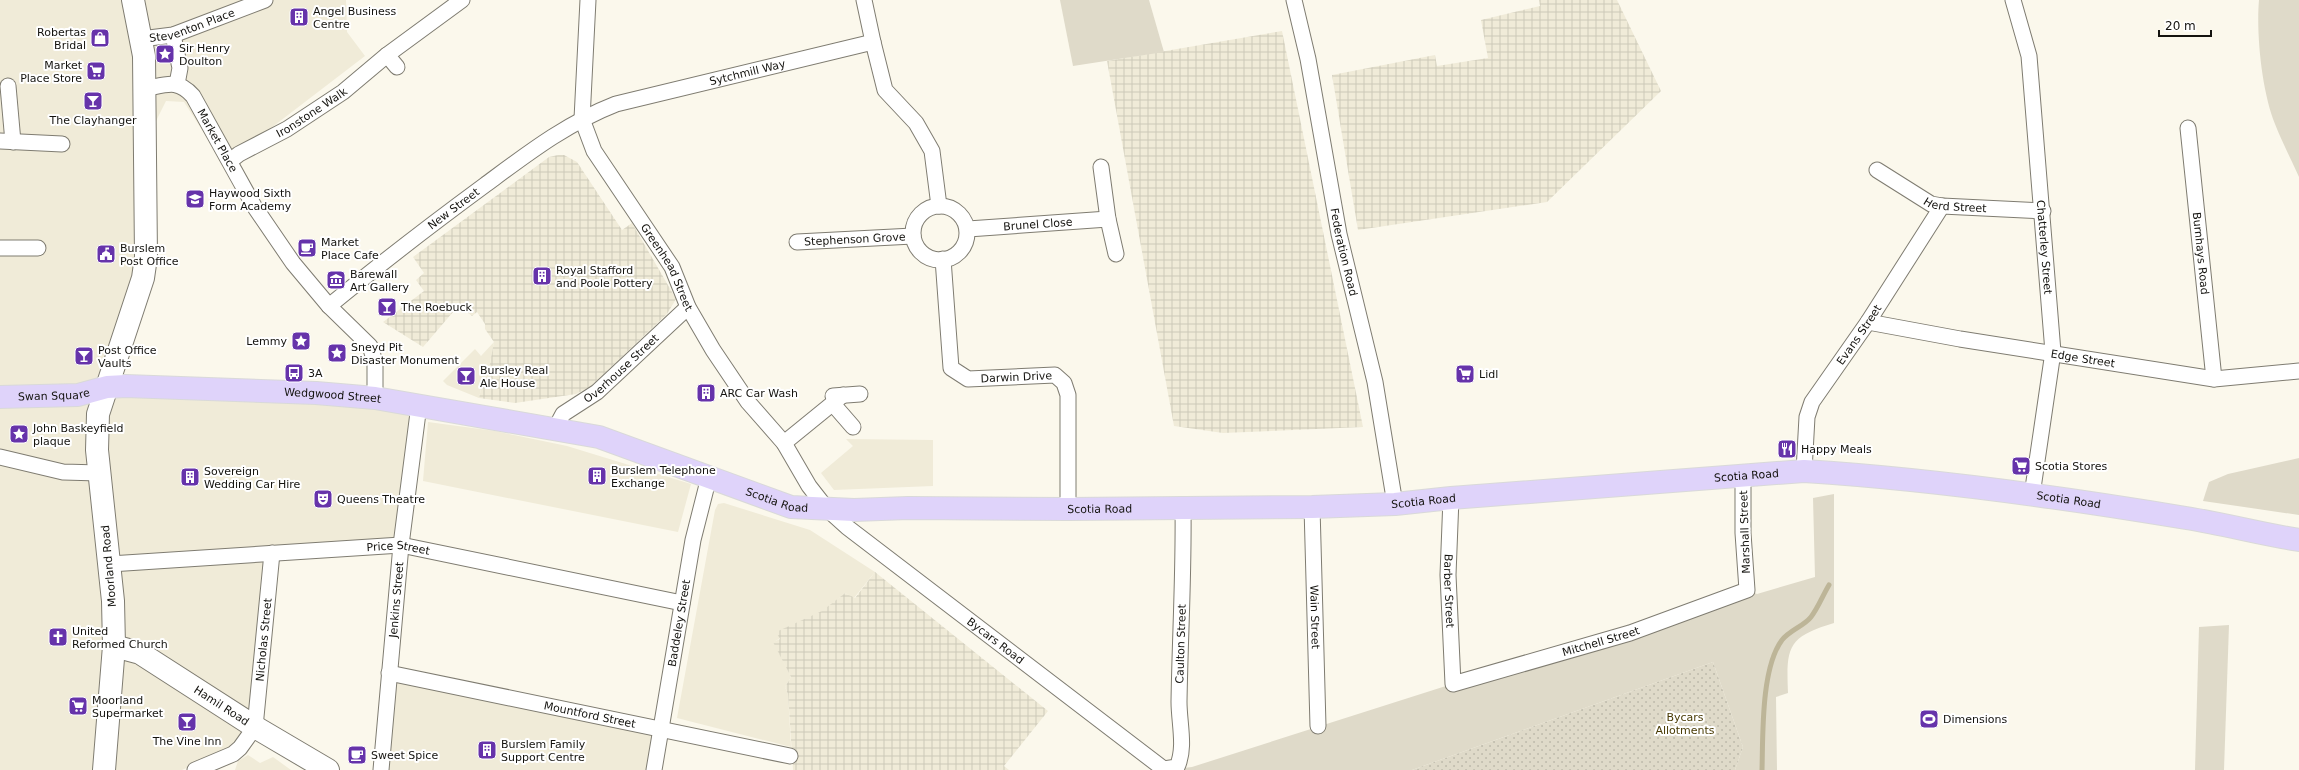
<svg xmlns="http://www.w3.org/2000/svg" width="2299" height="770" font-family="'DejaVu Sans',sans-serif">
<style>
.built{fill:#f0ebd8}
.industrial{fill:url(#industrial-grid)}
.park{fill:#dfdac9}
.garden{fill:url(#garden-dots)}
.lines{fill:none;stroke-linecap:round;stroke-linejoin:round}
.stream{stroke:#bdb598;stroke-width:5}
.street-casing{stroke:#7f7c71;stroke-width:17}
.secondary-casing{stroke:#7f7c71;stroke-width:24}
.primary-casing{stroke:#d9d9d9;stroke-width:24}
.street{stroke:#fff;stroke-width:15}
.secondary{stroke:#fff;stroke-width:22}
.primary{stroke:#dfd3fa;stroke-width:22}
.labels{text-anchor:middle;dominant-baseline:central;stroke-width:4;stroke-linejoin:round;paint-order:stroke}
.poi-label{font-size:11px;fill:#14130f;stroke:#fff;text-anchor:start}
.street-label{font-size:11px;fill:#14130f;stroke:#fff}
.park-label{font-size:11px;fill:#493b04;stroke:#fff}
</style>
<defs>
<pattern id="industrial-grid" width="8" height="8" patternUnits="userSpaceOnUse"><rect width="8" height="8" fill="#f0ebd8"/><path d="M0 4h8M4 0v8" fill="none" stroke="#cdc9b8"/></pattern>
<pattern id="garden-dots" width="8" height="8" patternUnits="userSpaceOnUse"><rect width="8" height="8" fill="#dfdac9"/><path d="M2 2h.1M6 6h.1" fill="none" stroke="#bebaab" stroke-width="1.8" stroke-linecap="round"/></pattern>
</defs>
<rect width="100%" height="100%" fill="#fbf8ec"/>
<g class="built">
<polygon points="0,0 346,0 347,32 365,56 224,164 184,102 166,101 153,127 153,268 115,392 411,410 397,544 276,555 258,713 238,744 182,770 0,770"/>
<polygon points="494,342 489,368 482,384 479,398 447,385 443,381 475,349 481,356"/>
<polygon points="428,422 495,431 567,446 691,484 678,532 423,481"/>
<polygon points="846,439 933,440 933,486 834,490 821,473 853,446"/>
<polygon points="724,503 810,530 875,572 854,598 845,593 823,611 774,642 791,677 785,687 788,694 791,747 677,718 715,510 718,504"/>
<polygon points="389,673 660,728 654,770 381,770"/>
<polygon points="248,755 260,763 273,757 291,770 235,770 238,761"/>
</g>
<g class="industrial">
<polygon points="1539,0 1617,0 1661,91 1547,202 1358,230 1332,75 1435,55 1437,66 1488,58 1481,20 1540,6"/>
<polygon points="1282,31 1363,427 1223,433 1174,426 1107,61"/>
<polygon points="558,155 564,155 577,162 622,230 632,223 676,299 667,314 590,387 576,394 515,403 479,398 482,384 489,368 494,342 485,329 485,324 477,312 472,316 461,307 453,312 423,347 383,322 424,291 416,280 424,273 413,257 549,157"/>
<polygon points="875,572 1048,711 1004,766 1009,770 793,770 788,694 785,687 791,677 773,642 780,639 776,632 822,611 845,593 855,598"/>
</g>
<g class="park">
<polygon points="1060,0 1149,0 1164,52 1073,66"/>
<path d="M 2259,0 L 2299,0 L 2299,177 C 2291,159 2282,142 2275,124 C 2262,92 2256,35 2259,0 Z"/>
<polygon points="2299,458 2299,515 2203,501 2209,482 2228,474"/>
<path d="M 1834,494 L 1834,623 C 1788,637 1786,646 1788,693 L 1776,697 L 1777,770 L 1735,770 L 1743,747 L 1713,662 L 1412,770 L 1165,770 L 1192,767 L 1747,590 L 1757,594 L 1815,577 L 1813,498 Z"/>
<polygon points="2229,625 2224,770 2195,770 2199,627"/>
</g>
<polygon class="garden" points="1713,662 1743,747 1735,770 1412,770"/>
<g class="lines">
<path class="stream" d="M 1762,770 C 1763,735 1761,668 1782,640 C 1790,630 1804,626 1811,617 C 1818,608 1823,595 1829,585"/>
<defs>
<g id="street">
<path id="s1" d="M 588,0 L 582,119 L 594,151 L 672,267 L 688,307 L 713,350 L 748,402 L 784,443 L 809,486 L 827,509 L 847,527 L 1165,770"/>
<path id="s2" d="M 1294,0 L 1308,59 L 1339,234 L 1375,382 L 1395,504"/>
<path id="s3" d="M 2013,0 L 2029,56 L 2053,352 L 2032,495"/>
<polyline points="173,35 180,68 177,84"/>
<path id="s4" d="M 141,39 L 173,35 L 265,0"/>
<polyline points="873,42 885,90 916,123 932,151 939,206"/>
<polyline points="387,55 397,67"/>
<polyline points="8,86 13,142"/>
<path id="s5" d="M 144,89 C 166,85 177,78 193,96 L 254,206 L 293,263 L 329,306 L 370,346 L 375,362 L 375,398"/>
<path id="s6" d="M 2188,128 L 2214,379"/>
<polyline points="0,141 62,144"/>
<path id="s7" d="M 230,161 L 239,154 L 287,129 L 343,92 L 387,55 L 462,0"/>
<polyline points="1101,167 1108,219 1116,254"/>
<path id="s8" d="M 1877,170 L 1931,204 L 1942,206 L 2043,211"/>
<circle cx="940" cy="233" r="27"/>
<path id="s9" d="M 968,229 L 1108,219"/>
<path id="s10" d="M 797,242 L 913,236"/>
<polyline points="0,248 38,248"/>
<path id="s11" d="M 943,259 L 951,368 L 968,379 L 1055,375 L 1064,383 L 1068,395 L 1068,509"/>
<path id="s12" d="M 329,306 C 380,264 432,224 485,185 C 527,154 567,123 616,104 L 873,42 L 864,0"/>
<path id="s13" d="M 1868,322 L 1960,339 L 2214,379 L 2299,371"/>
<polyline points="833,396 860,394"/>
<polyline points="833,404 853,427"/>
<path id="s14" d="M 555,429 L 563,414 L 597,392 L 688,307"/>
<polyline points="784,443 843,395"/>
<polyline points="0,457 63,472 99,473"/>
<path id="s15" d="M 1804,471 L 1807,417 L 1812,402 L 1868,322 L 1942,206"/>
<path id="s16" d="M 1451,498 L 1448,575 L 1453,684 L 1630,633 L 1747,590 L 1743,533 L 1743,475"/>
<path id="s17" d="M 1312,507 L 1318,726"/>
<path id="s18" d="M 110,564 L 401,545 L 682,603"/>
<path id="s19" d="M 389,673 L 790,756"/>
<path id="s20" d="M 1164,769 L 1177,767 C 1186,748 1179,723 1179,702 C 1180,637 1184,572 1183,507"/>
<path id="s21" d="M 195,770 L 233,754 L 240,748 L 255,727 L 272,553"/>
<path id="s22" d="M 381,770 L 401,545 L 419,405"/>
<path id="s23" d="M 654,770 L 693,540 L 709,477"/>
</g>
<g id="secondary">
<path id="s24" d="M 114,646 L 140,653 L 255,727 L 328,770"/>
<polyline points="104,770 114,646 113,601 97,450 98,414 143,278 146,257 144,56 133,0"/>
</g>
<g id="primary">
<path id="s25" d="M 0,397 L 78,395 L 107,387 L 126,386 L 316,393 L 375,398 L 599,437 L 791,507 L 854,510 L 908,508 L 1068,509 L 1312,507 L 1395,504 L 1451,498 L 1804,471 C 1931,479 2060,497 2186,518 C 2224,524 2261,534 2299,540"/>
</g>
</defs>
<use href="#street" class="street-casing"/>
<use href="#secondary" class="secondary-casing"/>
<use href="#primary" class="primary-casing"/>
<use href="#street" class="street"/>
<use href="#secondary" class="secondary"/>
<use href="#primary" class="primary"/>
</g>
<defs>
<symbol id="building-square" viewBox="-11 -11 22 22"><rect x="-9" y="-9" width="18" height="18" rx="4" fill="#63a" stroke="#fff"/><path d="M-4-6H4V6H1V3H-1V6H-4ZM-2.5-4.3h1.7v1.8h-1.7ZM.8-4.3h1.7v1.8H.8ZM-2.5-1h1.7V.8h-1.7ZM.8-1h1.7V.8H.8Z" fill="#fff"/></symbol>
<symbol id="shop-square" viewBox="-11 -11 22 22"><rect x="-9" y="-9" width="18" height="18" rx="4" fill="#63a" stroke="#fff"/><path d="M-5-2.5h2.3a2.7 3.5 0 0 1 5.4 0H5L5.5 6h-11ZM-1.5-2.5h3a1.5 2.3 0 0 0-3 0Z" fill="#fff"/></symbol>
<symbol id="sight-square" viewBox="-11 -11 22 22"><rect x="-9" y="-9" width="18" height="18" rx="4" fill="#63a" stroke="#fff"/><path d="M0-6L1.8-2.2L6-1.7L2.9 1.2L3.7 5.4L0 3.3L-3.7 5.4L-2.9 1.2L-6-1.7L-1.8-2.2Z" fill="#fff"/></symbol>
<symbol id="supermarket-square" viewBox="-11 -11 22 22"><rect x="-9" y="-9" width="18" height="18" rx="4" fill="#63a" stroke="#fff"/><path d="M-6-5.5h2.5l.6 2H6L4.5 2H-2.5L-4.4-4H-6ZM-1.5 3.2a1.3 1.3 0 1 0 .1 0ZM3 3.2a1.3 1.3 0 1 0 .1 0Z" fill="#fff"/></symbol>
<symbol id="bar-square" viewBox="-11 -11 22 22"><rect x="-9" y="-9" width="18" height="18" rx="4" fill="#63a" stroke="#fff"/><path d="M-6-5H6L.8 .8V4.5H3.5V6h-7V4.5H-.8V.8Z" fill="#fff"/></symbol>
<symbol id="school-square" viewBox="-11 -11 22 22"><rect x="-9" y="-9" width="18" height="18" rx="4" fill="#63a" stroke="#fff"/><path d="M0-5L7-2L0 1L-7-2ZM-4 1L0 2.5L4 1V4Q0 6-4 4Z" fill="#fff"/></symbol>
<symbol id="cafe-square" viewBox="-11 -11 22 22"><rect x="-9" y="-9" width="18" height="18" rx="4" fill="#63a" stroke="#fff"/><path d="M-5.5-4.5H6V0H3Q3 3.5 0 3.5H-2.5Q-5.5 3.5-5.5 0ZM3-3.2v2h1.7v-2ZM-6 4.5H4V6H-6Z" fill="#fff"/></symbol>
<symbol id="civic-square" viewBox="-11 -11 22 22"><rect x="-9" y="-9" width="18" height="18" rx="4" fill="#63a" stroke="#fff"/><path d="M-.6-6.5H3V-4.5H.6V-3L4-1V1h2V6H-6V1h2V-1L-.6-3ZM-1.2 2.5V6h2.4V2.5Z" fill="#fff"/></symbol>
<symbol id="museum-square" viewBox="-11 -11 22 22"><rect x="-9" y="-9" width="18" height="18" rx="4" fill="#63a" stroke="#fff"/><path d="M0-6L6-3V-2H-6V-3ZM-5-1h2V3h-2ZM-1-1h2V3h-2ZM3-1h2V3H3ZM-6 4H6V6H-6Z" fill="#fff"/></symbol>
<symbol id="bus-square" viewBox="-11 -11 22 22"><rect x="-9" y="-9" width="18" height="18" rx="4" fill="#63a" stroke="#fff"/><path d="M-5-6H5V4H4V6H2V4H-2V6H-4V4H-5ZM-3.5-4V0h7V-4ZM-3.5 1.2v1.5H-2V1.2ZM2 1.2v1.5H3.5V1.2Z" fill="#fff"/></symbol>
<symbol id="restaurant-square" viewBox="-11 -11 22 22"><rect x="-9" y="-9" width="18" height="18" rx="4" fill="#63a" stroke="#fff"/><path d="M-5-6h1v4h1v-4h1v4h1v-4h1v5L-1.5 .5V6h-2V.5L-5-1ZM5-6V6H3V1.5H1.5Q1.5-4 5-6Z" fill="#fff"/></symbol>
<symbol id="theatre-square" viewBox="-11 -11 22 22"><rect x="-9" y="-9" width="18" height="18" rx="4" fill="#63a" stroke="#fff"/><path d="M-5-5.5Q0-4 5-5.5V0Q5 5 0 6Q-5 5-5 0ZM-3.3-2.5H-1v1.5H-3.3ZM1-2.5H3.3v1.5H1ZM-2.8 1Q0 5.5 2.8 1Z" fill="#fff"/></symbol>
<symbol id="church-square" viewBox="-11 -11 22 22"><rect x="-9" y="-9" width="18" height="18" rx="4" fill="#63a" stroke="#fff"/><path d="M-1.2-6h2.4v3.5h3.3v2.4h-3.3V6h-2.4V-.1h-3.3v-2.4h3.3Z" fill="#fff"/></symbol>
<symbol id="stadium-square" viewBox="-11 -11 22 22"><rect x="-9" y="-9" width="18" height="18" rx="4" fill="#63a" stroke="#fff"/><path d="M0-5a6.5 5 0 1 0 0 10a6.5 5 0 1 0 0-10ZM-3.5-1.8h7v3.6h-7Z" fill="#fff"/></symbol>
</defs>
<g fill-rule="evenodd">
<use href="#building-square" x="288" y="6" width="22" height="22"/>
<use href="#shop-square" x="89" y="27" width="22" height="22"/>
<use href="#sight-square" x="154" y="43" width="22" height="22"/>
<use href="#supermarket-square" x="85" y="60" width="22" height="22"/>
<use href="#bar-square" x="82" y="90" width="22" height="22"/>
<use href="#school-square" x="184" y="188" width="22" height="22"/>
<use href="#cafe-square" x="296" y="237" width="22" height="22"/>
<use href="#civic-square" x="95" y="243" width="22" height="22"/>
<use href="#building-square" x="531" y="265" width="22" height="22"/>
<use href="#museum-square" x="325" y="269" width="22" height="22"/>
<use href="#bar-square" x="376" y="296" width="22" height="22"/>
<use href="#sight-square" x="290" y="330" width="22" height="22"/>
<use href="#sight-square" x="326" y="342" width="22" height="22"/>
<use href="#bar-square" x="73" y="345" width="22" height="22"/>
<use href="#bus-square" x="283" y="362" width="22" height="22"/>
<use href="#supermarket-square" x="1454" y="363" width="22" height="22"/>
<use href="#bar-square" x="455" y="365" width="22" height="22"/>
<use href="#building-square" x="695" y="382" width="22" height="22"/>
<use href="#sight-square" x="8" y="423" width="22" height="22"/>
<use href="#restaurant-square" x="1776" y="438" width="22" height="22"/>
<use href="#supermarket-square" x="2010" y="455" width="22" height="22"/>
<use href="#building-square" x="586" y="465" width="22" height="22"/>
<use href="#building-square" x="179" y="466" width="22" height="22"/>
<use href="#theatre-square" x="312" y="488" width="22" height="22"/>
<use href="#church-square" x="47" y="626" width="22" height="22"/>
<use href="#supermarket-square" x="67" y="695" width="22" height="22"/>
<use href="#stadium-square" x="1918" y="708" width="22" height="22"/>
<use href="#bar-square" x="176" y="711" width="22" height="22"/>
<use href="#building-square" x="476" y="739" width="22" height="22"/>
<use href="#cafe-square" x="346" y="744" width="22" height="22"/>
</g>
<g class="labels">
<g class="poi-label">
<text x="313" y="11">Angel Business<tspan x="313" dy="13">Centre</tspan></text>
<text x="86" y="32" text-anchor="end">Robertas<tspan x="86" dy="13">Bridal</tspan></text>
<text x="179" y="48">Sir Henry<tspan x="179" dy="13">Doulton</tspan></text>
<text x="82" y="65" text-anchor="end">Market<tspan x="82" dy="13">Place Store</tspan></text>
<text x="93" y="120" text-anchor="middle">The Clayhanger</text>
<text x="209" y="193">Haywood Sixth<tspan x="209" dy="13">Form Academy</tspan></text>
<text x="321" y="242">Market<tspan x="321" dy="13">Place Cafe</tspan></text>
<text x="120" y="248">Burslem<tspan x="120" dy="13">Post Office</tspan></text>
<text x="556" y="270">Royal Stafford<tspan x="556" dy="13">and Poole Pottery</tspan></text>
<text x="350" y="274">Barewall<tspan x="350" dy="13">Art Gallery</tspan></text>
<text x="401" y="307">The Roebuck</text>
<text x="287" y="341" text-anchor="end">Lemmy</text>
<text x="351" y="347">Sneyd Pit<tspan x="351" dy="13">Disaster Monument</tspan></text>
<text x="98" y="350">Post Office<tspan x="98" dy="13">Vaults</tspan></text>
<text x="480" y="370">Bursley Real<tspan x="480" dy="13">Ale House</tspan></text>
<text x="308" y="373">3A</text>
<text x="1479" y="374">Lidl</text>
<text x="720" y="393">ARC Car Wash</text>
<text x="33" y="428">John Baskeyfield<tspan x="33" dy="13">plaque</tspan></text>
<text x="1801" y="449">Happy Meals</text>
<text x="2035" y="466">Scotia Stores</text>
<text x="611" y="470">Burslem Telephone<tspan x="611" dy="13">Exchange</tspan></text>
<text x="204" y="471">Sovereign<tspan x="204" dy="13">Wedding Car Hire</tspan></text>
<text x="337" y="499">Queens Theatre</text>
<text x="72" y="631">United<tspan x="72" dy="13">Reformed Church</tspan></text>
<text x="92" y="700">Moorland<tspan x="92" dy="13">Supermarket</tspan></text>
<text x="1943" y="719">Dimensions</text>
<text x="187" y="741" text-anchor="middle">The Vine Inn</text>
<text x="501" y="744">Burslem Family<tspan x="501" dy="13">Support Centre</tspan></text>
<text x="371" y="755">Sweet Spice</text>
</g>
<g class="street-label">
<text stroke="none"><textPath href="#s4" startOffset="53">Steventon Place</textPath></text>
<text stroke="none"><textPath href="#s12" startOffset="487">Sytchmill Way</textPath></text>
<text stroke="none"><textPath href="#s7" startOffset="95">Ironstone Walk</textPath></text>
<text stroke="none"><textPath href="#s5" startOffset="104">Market Place</textPath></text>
<text stroke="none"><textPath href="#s8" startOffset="88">Herd Street</textPath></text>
<text stroke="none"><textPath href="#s12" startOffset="158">New Street</textPath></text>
<text stroke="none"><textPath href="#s9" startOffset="70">Brunel Close</textPath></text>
<text stroke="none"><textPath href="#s10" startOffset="58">Stephenson Grove</textPath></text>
<text stroke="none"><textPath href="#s3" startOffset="250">Chatterley Street</textPath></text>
<text stroke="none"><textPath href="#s2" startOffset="257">Federation Road</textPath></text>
<text stroke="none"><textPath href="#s6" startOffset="126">Burnhays Road</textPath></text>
<text stroke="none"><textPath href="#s1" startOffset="291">Greenhead Street</textPath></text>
<text stroke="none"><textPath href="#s15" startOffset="152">Evans Street</textPath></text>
<text stroke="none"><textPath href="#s13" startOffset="218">Edge Street</textPath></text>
<text stroke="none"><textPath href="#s14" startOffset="91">Overhouse Street</textPath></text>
<text stroke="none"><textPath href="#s11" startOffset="178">Darwin Drive</textPath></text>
<text stroke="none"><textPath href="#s25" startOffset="54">Swan Square</textPath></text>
<text stroke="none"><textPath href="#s25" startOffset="334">Wedgwood Street</textPath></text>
<text stroke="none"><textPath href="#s25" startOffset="1765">Scotia Road</textPath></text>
<text stroke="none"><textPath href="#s25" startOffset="793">Scotia Road</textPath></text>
<text stroke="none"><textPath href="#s25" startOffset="2089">Scotia Road</textPath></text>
<text stroke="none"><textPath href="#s25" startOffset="1441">Scotia Road</textPath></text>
<text stroke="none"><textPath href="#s25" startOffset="1117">Scotia Road</textPath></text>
<text transform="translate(1745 532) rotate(-92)">Marshall Street</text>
<text stroke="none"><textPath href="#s18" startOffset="289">Price Street</textPath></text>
<text transform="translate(109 566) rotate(-95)">Moorland Road</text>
<text stroke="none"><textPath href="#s16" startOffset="93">Barber Street</textPath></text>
<text stroke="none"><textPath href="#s22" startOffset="171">Jenkins Street</textPath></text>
<text stroke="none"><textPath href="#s17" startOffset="110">Wain Street</textPath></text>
<text stroke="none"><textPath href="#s23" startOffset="149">Baddeley Street</textPath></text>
<text stroke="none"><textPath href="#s21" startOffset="164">Nicholas Street</textPath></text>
<text stroke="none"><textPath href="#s1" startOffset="796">Bycars Road</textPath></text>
<text stroke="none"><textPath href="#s16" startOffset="340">Mitchell Street</textPath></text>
<text stroke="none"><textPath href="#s20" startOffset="137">Caulton Street</textPath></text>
<text stroke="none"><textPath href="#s24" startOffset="124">Hamil Road</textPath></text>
<text stroke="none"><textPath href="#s19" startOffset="205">Mountford Street</textPath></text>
</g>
<g class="park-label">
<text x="1685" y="717">Bycars<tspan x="1685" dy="13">Allotments</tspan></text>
</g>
</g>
<path d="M2159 30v6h52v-6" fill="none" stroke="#14130f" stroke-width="2"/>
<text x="2165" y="30" font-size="12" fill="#14130f" stroke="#ffffff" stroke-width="3" paint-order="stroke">20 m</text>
</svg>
